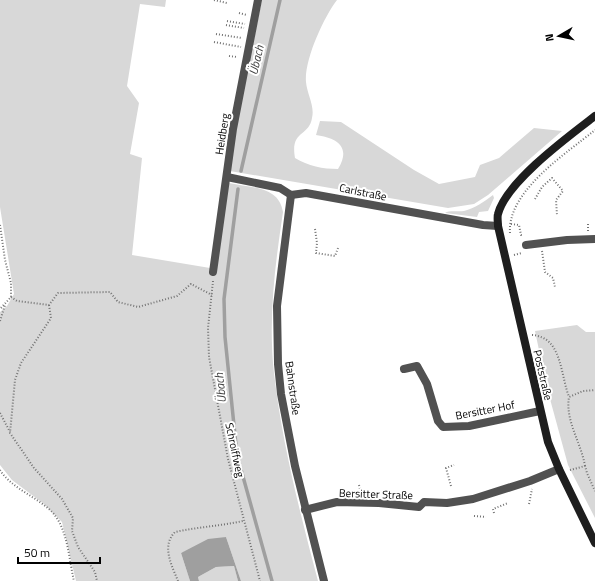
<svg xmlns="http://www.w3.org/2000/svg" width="595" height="581" font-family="'Titillium Web',sans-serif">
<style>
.green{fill:#d8d8d8}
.water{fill:#9f9f9f}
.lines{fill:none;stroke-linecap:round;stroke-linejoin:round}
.stream{stroke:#9f9f9f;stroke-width:3.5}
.path{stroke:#737373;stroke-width:2;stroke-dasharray:1 2;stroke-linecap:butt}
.street{stroke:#515151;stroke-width:8}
.secondary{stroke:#1e1e1e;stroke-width:8}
.labels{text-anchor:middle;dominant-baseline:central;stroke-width:4;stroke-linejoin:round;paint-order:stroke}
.street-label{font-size:11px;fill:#000;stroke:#fff}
.water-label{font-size:12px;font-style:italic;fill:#404040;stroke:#fff}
</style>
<rect width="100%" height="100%" fill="#fff"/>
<g class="green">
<path d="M 0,0 L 166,0 L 165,7 L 140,4 L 127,86 L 139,103 L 130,154 L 142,158 L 132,255 L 210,268 L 229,183 C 251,188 279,186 283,212 C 275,265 268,319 274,373 C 282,443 300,513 318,581 L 241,581 L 226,537 L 181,553 L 190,581 L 76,581 L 62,522 L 44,504 L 12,480 L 0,465 L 0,312 L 7,306 L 14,294 L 0,207 Z"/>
<path d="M 262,0 L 337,0 C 324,17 304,60 306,82 C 307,94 315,106 312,118 C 309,137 290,130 295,158 C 308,166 323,169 338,169 C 352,146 336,138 316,135 L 320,121 L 341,122 L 414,170 L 439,184 L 475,177 L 480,165 L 499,158 L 534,128 L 562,131 L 488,195 L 474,204 L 448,208 L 230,171 L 240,106 Z"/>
<path d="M 493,195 L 494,198 L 488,211 L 479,212 L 477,217 L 445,213 C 449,210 458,212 464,211 C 475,208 484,202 493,195 Z"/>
<polygon points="577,325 586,332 595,332 595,518 568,465 547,388 535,331"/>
<polygon points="234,566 238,581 199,581 198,577 216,567"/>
</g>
<polygon class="water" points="226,537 241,581 238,581 234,566 216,567 198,577 199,581 190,581 181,553 208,539"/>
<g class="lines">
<g class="stream">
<polyline points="241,171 280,0"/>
<polyline points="238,189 224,299 225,337 237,455 272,581"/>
</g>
<g class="path">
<polyline points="214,0 227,3"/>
<polyline points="239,13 247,15"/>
<polyline points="227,21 245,24"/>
<polyline points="226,25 244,28"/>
<polyline points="216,34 242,38"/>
<polyline points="214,42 241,47"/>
<polyline points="229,56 237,57"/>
<polyline points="535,199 542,187 552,178 563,191 556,200 557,215"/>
<polyline points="511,224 519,225 521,235 523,235"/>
<polyline points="588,224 588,231"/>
<polyline points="0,225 5,260 11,283 11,297 0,309"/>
<polyline points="315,229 317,243 316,253 335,256 338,248"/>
<path d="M 510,233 C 507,191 567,153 595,130"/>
<polyline points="542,251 545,272 553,278 555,287"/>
<polyline points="514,255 522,253"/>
<polyline points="213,281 208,328 209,357 228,459 260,581"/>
<polyline points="11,297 17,301 49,305 58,293 110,292 118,302 138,307 177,296 191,284 212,295"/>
<polyline points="49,305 51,318 21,363 15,380 10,433 34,468 62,499 73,518 72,531 78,547 95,572 97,581"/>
<polyline points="0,321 5,305"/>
<path d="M 532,335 C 562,337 560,373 569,397"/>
<polyline points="0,413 10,432"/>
<path d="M 585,466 C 581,442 565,421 569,397 L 583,391 L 595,390"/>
<path d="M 0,470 C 12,489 38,497 53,513 C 68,530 69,560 74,581"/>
<polyline points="570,470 585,466 587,473 595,491"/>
<polyline points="359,485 361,494"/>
<polyline points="451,486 446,468 454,465"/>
<polyline points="529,504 532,489"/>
<polyline points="494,513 493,509 508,503"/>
<polyline points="474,516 486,517"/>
<path d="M 178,581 C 172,566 161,546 175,532 C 198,527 220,526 243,521"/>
</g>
<g class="street">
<polyline points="227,177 280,188 291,195 306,193 483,225 498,226"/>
<polyline points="291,195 277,306 278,364 281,394 295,466 324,581"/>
<polyline points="526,245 567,240 595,239"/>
<polyline points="213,272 233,129 258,0"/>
<polyline points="404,369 417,366 427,384 438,421 443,427 469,426 540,411"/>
<polyline points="305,510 337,502 379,503 419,507 424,502 447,503 473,499 530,481 559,469"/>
</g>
<path class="secondary" d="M 595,116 C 569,136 506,182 498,214 C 497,217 498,222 498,226 L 548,442 L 559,469 L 595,543"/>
</g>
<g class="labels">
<g class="street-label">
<text transform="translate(222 134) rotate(-81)">Heidberg</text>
<text transform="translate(363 192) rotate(11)">Carlstraße</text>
<text transform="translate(543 375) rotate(77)">Poststraße</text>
<text transform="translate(293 388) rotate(82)">Bahnstraße</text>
<text transform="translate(485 410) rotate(-11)">Bersitter Hof</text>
<text transform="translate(235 450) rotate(78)">Schroiffweg</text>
<text transform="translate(376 494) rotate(2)">Bersitter Straße</text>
</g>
<g class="water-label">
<text transform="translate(256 60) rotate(-77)">Übach</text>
<text transform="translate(220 388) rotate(-96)">Übach</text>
</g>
</g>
<g transform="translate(559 36) rotate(261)" stroke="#ffffff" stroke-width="3" paint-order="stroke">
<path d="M0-3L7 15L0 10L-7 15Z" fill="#000000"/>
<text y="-6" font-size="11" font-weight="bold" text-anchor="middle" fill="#000000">N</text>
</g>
<path d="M18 557v6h82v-6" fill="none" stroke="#000000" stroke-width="2"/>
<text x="24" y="557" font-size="12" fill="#000000" stroke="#ffffff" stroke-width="3" paint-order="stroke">50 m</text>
</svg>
